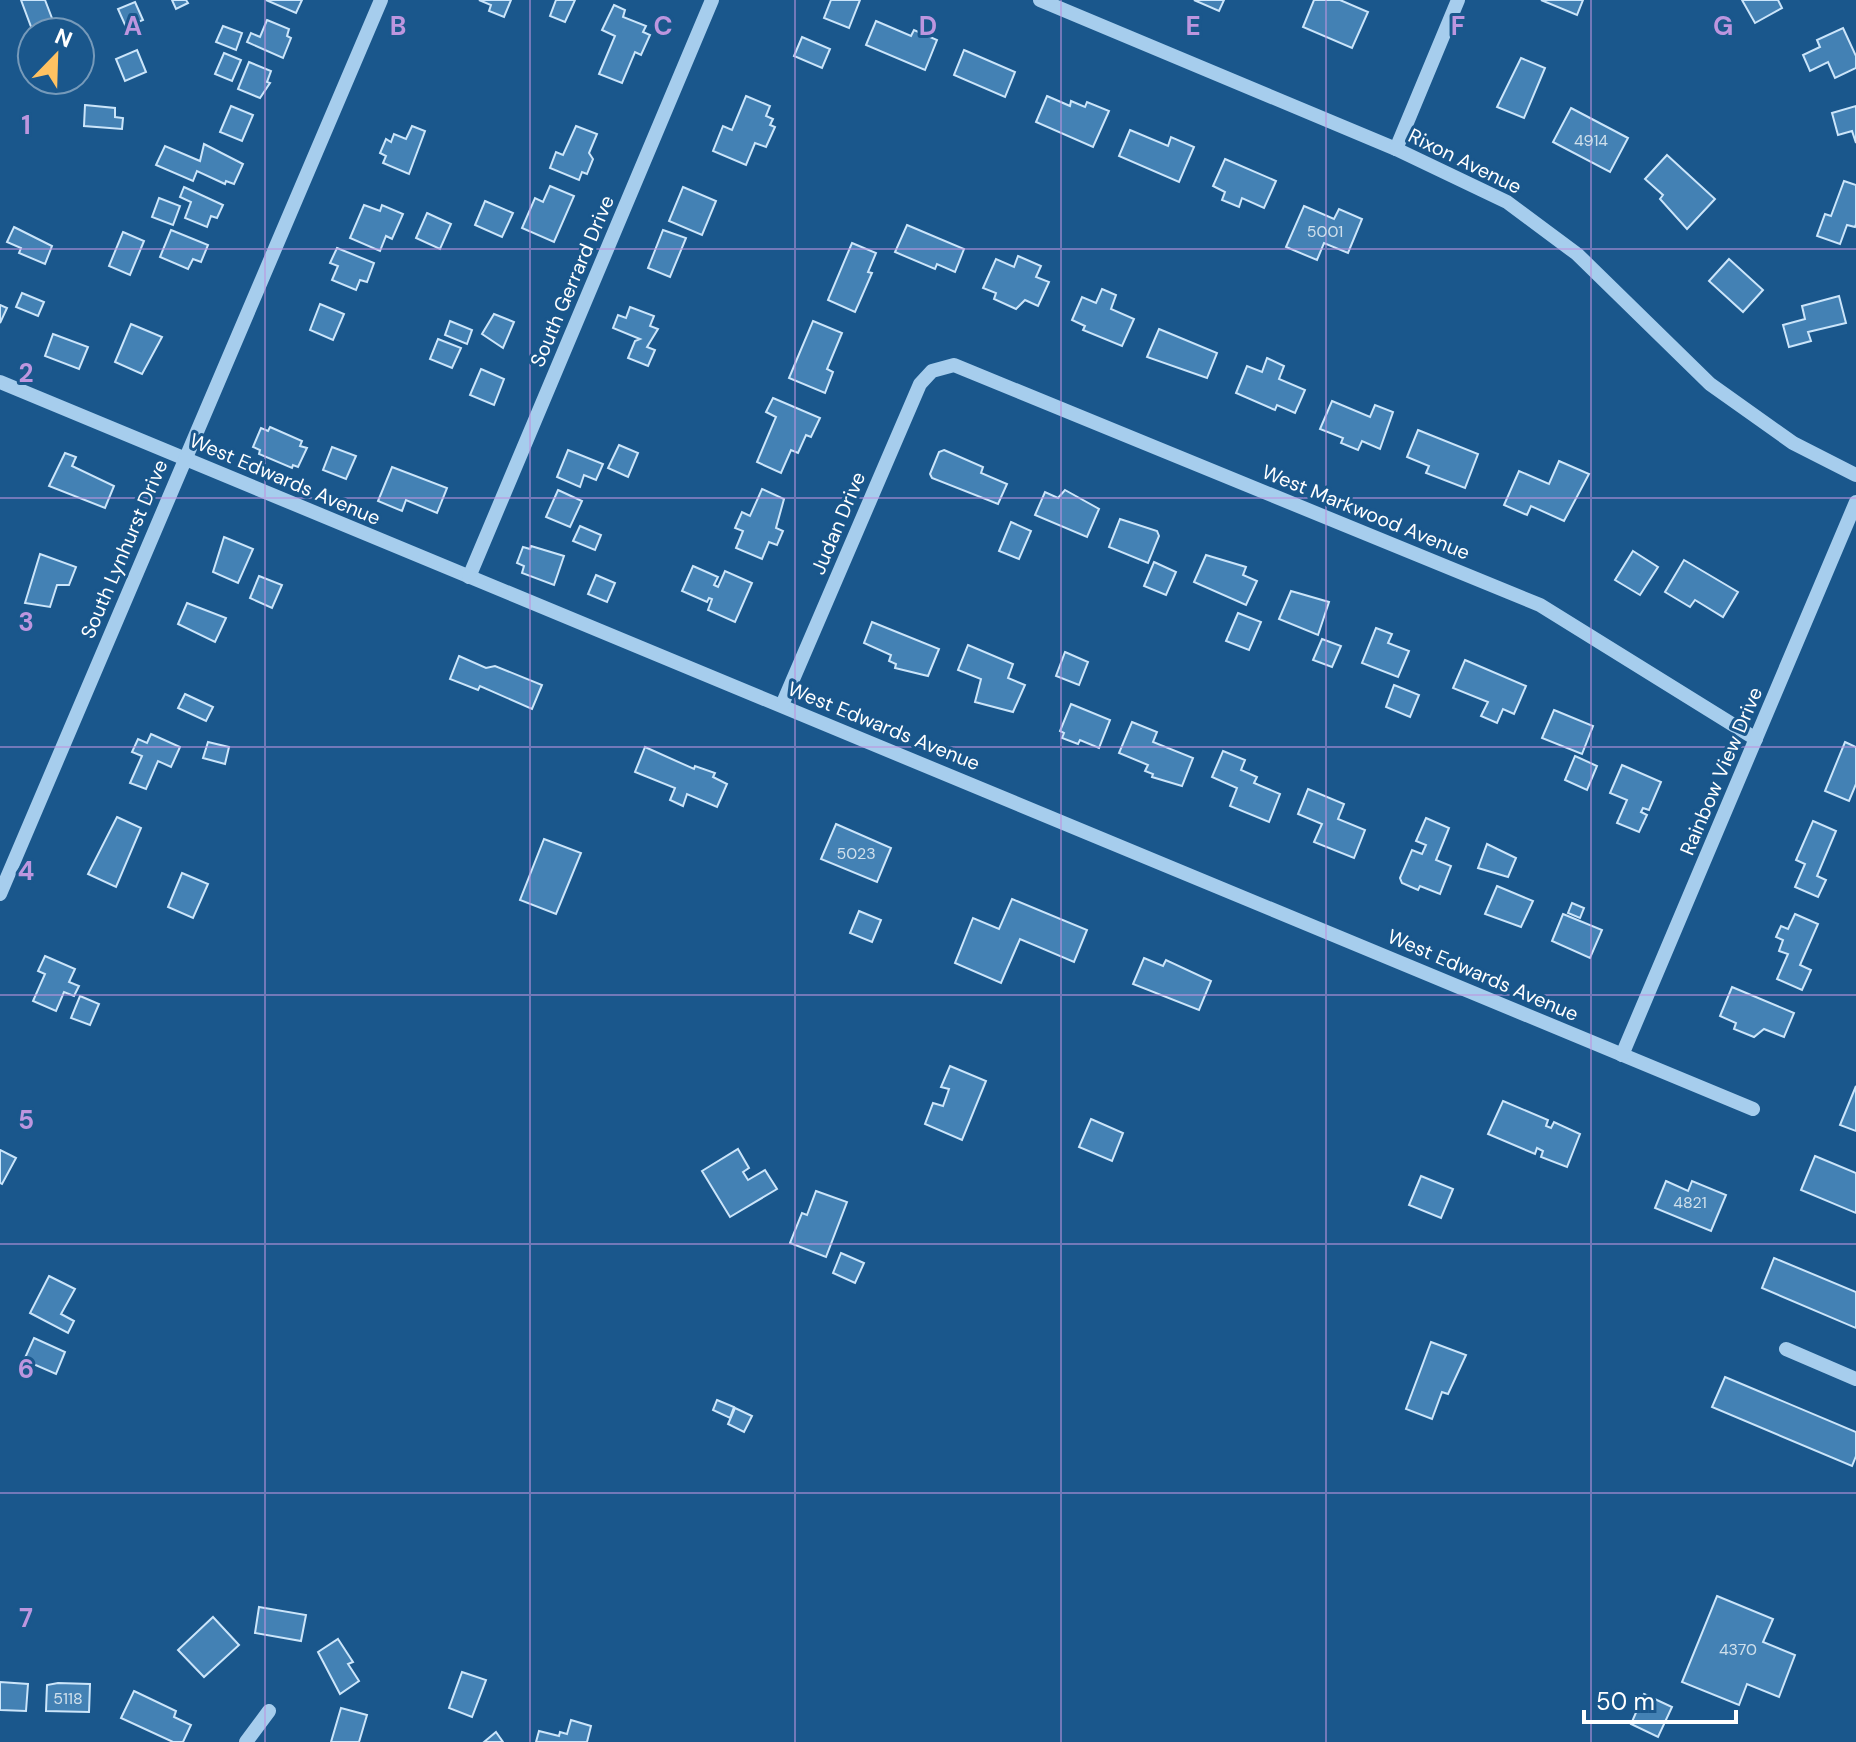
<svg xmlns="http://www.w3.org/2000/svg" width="1856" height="1742" font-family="'DM Sans',sans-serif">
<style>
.building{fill:#4381b4;stroke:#cbe5fa;stroke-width:2}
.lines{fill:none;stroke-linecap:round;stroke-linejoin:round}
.minor{stroke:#a6cded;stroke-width:14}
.grid{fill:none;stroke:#bd96df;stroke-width:2;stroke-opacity:0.55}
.labels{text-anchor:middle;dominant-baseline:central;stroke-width:6;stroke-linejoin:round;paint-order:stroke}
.number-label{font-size:16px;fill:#d0e0ec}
.street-label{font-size:20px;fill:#fff;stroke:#1a578c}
.grid-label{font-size:26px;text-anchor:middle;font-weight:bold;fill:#bd96df;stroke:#1a578c;stroke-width:6;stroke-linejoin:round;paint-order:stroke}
</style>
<rect width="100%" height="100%" fill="#1a578c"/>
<g class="building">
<polygon points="21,0 45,0 55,26 33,32"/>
<polygon points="172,0 186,0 188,3 176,9"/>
<polygon points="266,0 302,0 296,13"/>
<polygon points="479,0 511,0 504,17 489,11 491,5"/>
<polygon points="556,0 575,0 565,22 550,16"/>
<polygon points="831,0 860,0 849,28 824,18"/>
<polygon points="1194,0 1224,0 1219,11"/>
<polygon points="1314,0 1340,0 1368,12 1352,48 1303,27"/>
<polygon points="1541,0 1583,0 1577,15"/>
<polygon points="1742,0 1778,0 1782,8 1755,23"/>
<polygon points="135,2 143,20 126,27 118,9"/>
<polygon points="614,5 625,10 623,17 646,26 643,32 650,35 641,55 635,52 622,83 599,74 615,36 602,30"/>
<polygon points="267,20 289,29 287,36 291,38 283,58 247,42 251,33 260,37"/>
<polygon points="876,21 911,36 914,30 937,40 925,70 866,45"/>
<polygon points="223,26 242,33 236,50 216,42"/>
<polygon points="1843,28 1856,56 1856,68 1835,78 1828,62 1810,71 1803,55 1820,47 1817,40"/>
<polygon points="802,37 830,49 822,68 794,56"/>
<polygon points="137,50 146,72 125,81 116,59"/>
<polygon points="964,50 1015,72 1005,97 954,75"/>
<polygon points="224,53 241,60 232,81 215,74"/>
<polygon points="1521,58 1545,68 1524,118 1497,107"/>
<polygon points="249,62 271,71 267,82 270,83 260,98 238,89"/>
<polygon points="746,96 770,106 766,116 773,119 770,125 775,127 766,147 755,143 746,165 713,151 723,126 732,130"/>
<polygon points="1047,96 1070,106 1071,101 1085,107 1087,102 1109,111 1093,147 1036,122"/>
<polygon points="85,105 115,108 115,117 123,118 122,129 84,126"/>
<polygon points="231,106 253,115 242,141 220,132"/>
<polygon points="1856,106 1856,143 1852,131 1838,135 1832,113"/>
<polygon points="1571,108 1628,138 1610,172 1553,142"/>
<polygon points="412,126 425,131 409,174 383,163 386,156 380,153 386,139 391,142 394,134 406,139"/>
<polygon points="576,126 597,134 589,153 593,159 587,174 582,172 579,180 550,168 556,152 563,155"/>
<polygon points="1130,130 1168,146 1171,137 1194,147 1179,182 1119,156"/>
<polygon points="204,144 243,164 234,184 226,181 225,184 197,171 193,181 156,165 165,146 200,161"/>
<polygon points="1667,155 1715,199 1687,229 1660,199 1663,195 1645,179"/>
<polygon points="1225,159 1276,181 1264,208 1242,198 1239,207 1222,200 1225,192 1213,186"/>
<polygon points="1844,181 1856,185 1856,224 1855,227 1847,225 1840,244 1817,236 1825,214 1831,216"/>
<polygon points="550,186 574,196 554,242 522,228 535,198 543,202"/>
<polygon points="184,187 223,205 217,218 211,216 207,227 185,218 191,202 180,197"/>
<polygon points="683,187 716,201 702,235 669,221"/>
<polygon points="159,198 180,206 173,225 152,217"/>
<polygon points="485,201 513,213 502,237 475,225"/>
<polygon points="364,205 380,211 382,205 403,214 392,239 386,236 380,251 350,238"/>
<polygon points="1304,206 1334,219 1339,209 1362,219 1348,253 1324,243 1317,260 1286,247"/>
<polygon points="427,213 451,224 440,249 416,238"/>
<polygon points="907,225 964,249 955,272 937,264 935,269 895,252"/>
<polygon points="14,227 52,246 45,264 19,253 21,248 7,242"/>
<polygon points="171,230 208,245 201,262 193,259 188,269 160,257"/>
<polygon points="663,230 686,238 670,277 648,268"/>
<polygon points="123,232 144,241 130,275 109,266"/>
<polygon points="852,243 876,253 868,272 872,273 855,312 828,300"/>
<polygon points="337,248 374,263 367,282 360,280 356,290 332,280 338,266 330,263"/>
<polygon points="1018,256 1041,266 1036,277 1049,282 1038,306 1025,300 1016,309 994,299 996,293 983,288 996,259 1014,267"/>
<polygon points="1729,259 1763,290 1743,312 1709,281"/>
<polygon points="1102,289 1116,295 1111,309 1134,319 1122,346 1083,330 1085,326 1072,320 1082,297 1096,303"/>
<polygon points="22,293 44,302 38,316 16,307"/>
<polygon points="1839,296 1846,323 1808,332 1811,341 1789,347 1783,325 1805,319 1802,306"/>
<polygon points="320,304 344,314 333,340 310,330"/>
<polygon points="0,305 7,308 0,323"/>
<polygon points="630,307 654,316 650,326 658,329 647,347 655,350 648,366 628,358 635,341 640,339 613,328 618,315 626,318"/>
<polygon points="494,314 514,322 503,348 482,334"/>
<polygon points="450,321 472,330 467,344 445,335"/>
<polygon points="813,321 842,333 827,369 833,372 825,393 789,378"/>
<polygon points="131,324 162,337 142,374 115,362"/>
<polygon points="1159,329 1217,353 1207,378 1147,357"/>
<polygon points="53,334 88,347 79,369 45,356"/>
<polygon points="438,339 461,348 452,368 430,359"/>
<polygon points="1267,358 1284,366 1279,379 1305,390 1295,413 1277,405 1275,410 1236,393 1247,366 1262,372"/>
<polygon points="481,369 504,379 494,405 470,395"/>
<polygon points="773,398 820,418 811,437 806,435 798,453 791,450 781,473 757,462 776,417 766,412"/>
<polygon points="1332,401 1370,417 1375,405 1393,412 1380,449 1362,441 1358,450 1341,443 1343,438 1320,429"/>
<polygon points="270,427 302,441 300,446 307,448 298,467 293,465 292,468 259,454 260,450 253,447 261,428 268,431"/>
<polygon points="1418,430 1478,454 1465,488 1426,473 1429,466 1407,457"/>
<polygon points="619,445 638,453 628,477 608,468"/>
<polygon points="332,447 356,456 346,479 323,470"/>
<polygon points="568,450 603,464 596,480 584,475 580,487 557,477"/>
<polygon points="944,450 983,467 981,473 1007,484 998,504 932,478 930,474 939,452"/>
<polygon points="65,453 76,457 72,466 114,486 105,508 49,486"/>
<polygon points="1559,461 1589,474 1564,521 1531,506 1527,515 1504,505 1519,471 1549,484"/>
<polygon points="392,467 447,488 437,513 406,500 402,511 378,501"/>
<polygon points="762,489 784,499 776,528 783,531 777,545 769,542 762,559 736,548 743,531 735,528 742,512 750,516"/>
<polygon points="558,490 582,501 570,527 546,517"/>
<polygon points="1065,490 1099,509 1087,537 1035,515 1045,492 1058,498"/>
<polygon points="1120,519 1157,531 1159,536 1148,563 1109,547"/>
<polygon points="1011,522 1031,531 1019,559 999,551"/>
<polygon points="580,526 601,535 595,550 573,541"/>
<polygon points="224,537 253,549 238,583 213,572"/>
<polygon points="531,546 564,556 554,585 522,573 524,566 517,563 523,547 530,549"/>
<polygon points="1633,551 1658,567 1640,595 1615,580"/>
<polygon points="40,554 76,567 69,585 57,585 50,607 25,603"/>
<polygon points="1206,555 1246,567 1243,575 1257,581 1246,605 1194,582"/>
<polygon points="1684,560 1738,592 1723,617 1695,600 1690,607 1665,592"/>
<polygon points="1154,562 1176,572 1166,595 1144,586"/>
<polygon points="693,566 718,577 714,585 718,587 725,571 752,583 735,622 708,610 712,599 709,598 707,602 682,591"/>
<polygon points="596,575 615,583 607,602 588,594"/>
<polygon points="259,576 282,585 272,608 250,598"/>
<polygon points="1291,591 1329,602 1318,635 1279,619"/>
<polygon points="187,603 226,618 215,642 178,624"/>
<polygon points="1238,613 1261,622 1249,650 1226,641"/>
<polygon points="872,622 939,649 928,676 895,668 896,664 889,661 891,655 864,643"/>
<polygon points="1376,628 1392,634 1388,643 1409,651 1398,677 1362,663"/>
<polygon points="1322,639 1341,646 1332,667 1313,660"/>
<polygon points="968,645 1013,664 1008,678 1025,685 1013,712 975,702 981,679 958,670"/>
<polygon points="1065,652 1088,662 1079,685 1056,676"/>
<polygon points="459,656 486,668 495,666 542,685 532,709 480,686 478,690 450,679"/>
<polygon points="1465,660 1526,686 1514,714 1503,709 1497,723 1481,716 1488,702 1453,688"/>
<polygon points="1394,685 1419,695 1410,717 1386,707"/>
<polygon points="185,694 213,707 206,721 178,708"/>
<polygon points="1071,704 1110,720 1099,748 1080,740 1078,744 1062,738 1064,733 1060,731"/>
<polygon points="1554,710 1593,726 1582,754 1542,738"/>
<polygon points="1132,722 1157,732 1153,742 1193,758 1182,786 1152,777 1153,774 1145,771 1148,765 1119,753"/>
<polygon points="151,734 180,747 171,767 158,761 146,789 130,783 142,756 132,752 138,739 147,743"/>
<polygon points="208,742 229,747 225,764 203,758"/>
<polygon points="1845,742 1856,747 1856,784 1849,801 1825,791"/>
<polygon points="645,747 694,769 695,766 715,773 713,777 727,784 717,807 687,794 683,806 670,800 675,788 635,772"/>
<polygon points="1223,751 1245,760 1241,770 1257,777 1254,783 1280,794 1269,822 1230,806 1237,788 1212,777"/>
<polygon points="1575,756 1597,766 1587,790 1565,780"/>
<polygon points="1622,765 1661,782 1649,810 1643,808 1641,812 1647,815 1639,832 1617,823 1627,800 1610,793"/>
<polygon points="1308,789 1344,804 1338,819 1365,830 1354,858 1314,842 1322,824 1298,814"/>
<polygon points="117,817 141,828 116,887 88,874"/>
<polygon points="1426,818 1449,828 1436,860 1451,866 1440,894 1420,886 1418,890 1402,883 1400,878 1412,850 1422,854 1426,845 1416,841"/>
<polygon points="1813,821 1836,831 1817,876 1826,880 1818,897 1795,887 1805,864 1796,860"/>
<polygon points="836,824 891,848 877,882 821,859"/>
<polygon points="544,839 581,853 556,914 520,900"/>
<polygon points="1487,844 1516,858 1508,877 1478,868"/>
<polygon points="182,873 208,884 193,918 168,907"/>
<polygon points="1497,886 1533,901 1521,927 1485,914"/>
<polygon points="1012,899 1087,930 1074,962 1020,939 1001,983 955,963 973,918 999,929"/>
<polygon points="1572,903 1584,908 1580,918 1568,913"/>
<polygon points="859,911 881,920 872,942 850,933"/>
<polygon points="1563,914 1602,930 1590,958 1552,941"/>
<polygon points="1795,914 1818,924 1800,965 1811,970 1802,990 1777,979 1788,954 1779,951 1783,940 1776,937 1781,926 1788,929"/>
<polygon points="45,956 75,969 69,982 79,986 74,996 64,992 56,1011 33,1001 45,974 38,971"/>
<polygon points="1144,958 1163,966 1166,960 1211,981 1199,1010 1133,984"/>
<polygon points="1732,987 1794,1013 1784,1037 1764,1029 1754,1037 1734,1029 1736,1023 1720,1016"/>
<polygon points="80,996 99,1004 90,1025 71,1018"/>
<polygon points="950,1066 986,1081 962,1140 925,1124 933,1103 943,1106 949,1089 941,1087"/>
<polygon points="1856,1086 1856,1131 1840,1125"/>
<polygon points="1503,1101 1548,1120 1546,1126 1551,1128 1554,1122 1580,1134 1567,1167 1541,1157 1543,1151 1537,1148 1535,1154 1488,1134"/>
<polygon points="1091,1119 1123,1133 1112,1161 1079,1147"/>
<polygon points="738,1149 749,1168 743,1172 748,1180 765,1170 777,1189 730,1217 702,1171"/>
<polygon points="0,1150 16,1158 2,1184 0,1183"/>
<polygon points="1815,1156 1856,1173 1856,1213 1801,1190"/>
<polygon points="1421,1176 1453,1189 1441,1218 1409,1205"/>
<polygon points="1666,1181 1688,1191 1692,1181 1726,1195 1711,1231 1655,1208"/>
<polygon points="816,1191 847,1202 826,1257 790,1243 802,1213 807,1215"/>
<polygon points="841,1253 864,1263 855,1283 833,1273"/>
<polygon points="1774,1258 1856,1292 1856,1328 1762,1288"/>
<polygon points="49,1276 75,1289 61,1314 74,1321 68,1333 30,1313"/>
<polygon points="34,1338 65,1352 56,1374 24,1360"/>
<polygon points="1431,1342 1466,1355 1448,1394 1442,1392 1432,1419 1406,1409"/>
<polygon points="1725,1377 1856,1432 1856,1456 1852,1466 1712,1407"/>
<polygon points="717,1400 734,1407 730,1418 713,1410"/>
<polygon points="735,1408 752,1416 744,1432 728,1424"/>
<polygon points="1717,1596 1773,1619 1763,1642 1795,1655 1779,1697 1747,1684 1739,1705 1682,1682"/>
<polygon points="259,1607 306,1615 301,1641 255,1633"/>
<polygon points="213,1617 239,1645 204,1677 178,1650"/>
<polygon points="338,1639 353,1662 348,1664 359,1681 340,1694 318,1652"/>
<polygon points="462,1672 486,1680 472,1717 449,1708"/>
<polygon points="0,1682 28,1684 26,1711 0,1710"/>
<polygon points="58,1683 90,1684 89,1712 46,1711 47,1685"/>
<polygon points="134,1691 176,1711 174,1717 191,1725 183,1742 173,1742 121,1718"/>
<polygon points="1644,1694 1672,1707 1658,1737 1631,1724"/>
<polygon points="341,1708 367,1715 359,1742 331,1742"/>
<polygon points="571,1720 591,1726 587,1742 536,1742 539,1731 559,1736 560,1732 567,1734"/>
<polygon points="496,1732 503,1742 484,1742"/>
</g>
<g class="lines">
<g class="minor">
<polyline points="1040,0 1396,149 1507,202 1577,254 1710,384 1793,443 1856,475"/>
<polyline points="1396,149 1458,0"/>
<polyline points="0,382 1753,1109"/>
<polyline points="469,577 712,0"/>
<polyline points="782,705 920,384 932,371 954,365 1540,605 1756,739"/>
<polyline points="0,894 381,0"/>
<polyline points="1622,1055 1856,502"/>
<polyline points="1786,1349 1856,1379"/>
<polyline points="246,1742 269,1711"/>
</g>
</g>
<path class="grid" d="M 265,0 L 265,1742M 530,0 L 530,1742M 795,0 L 795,1742M 1061,0 L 1061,1742M 1326,0 L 1326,1742M 1591,0 L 1591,1742M 0,249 L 1856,249M 0,498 L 1856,498M 0,747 L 1856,747M 0,995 L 1856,995M 0,1244 L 1856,1244M 0,1493 L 1856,1493"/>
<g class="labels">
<g class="number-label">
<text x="1591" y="140">4914</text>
<text x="1325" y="231">5001</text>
<text x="856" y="853">5023</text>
<text x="1690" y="1202">4821</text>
<text x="1738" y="1649">4370</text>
<text x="68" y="1698">5118</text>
</g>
<g class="street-label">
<text transform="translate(1465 161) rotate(26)">Rixon Avenue</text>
<text transform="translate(572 281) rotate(-67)">South Gerrard Drive</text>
<text transform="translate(285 479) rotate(23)">West Edwards Avenue</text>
<text transform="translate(1366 512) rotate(22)">West Markwood Avenue</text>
<text transform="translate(838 523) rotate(-67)">Judan Drive</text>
<text transform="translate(124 549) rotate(-67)">South Lynhurst Drive</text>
<text transform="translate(884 726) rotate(22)">West Edwards Avenue</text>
<text transform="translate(1721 771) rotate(-67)">Rainbow View Drive</text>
<text transform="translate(1483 975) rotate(23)">West Edwards Avenue</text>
</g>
</g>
<g class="grid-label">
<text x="133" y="35">A</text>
<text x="398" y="35">B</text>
<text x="663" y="35">C</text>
<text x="928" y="35">D</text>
<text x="1193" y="35">E</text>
<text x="1458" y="35">F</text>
<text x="1723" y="35">G</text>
<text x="26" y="134">1</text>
<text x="26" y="382">2</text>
<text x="26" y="631">3</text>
<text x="26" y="880">4</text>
<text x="26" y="1129">5</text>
<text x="26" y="1378">6</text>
<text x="26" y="1627">7</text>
</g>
<g transform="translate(56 56) rotate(23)"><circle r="38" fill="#1a578c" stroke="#769aba" stroke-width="2"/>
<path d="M0-6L14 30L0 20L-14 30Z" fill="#ffc262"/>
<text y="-12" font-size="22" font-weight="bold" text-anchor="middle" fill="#ffffff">N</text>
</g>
<path d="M1584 1710v12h152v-12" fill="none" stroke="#ffffff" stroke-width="4"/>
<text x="1596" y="1710" font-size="24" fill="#ffffff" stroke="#1a578c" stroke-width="6" paint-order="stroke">50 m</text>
</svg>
